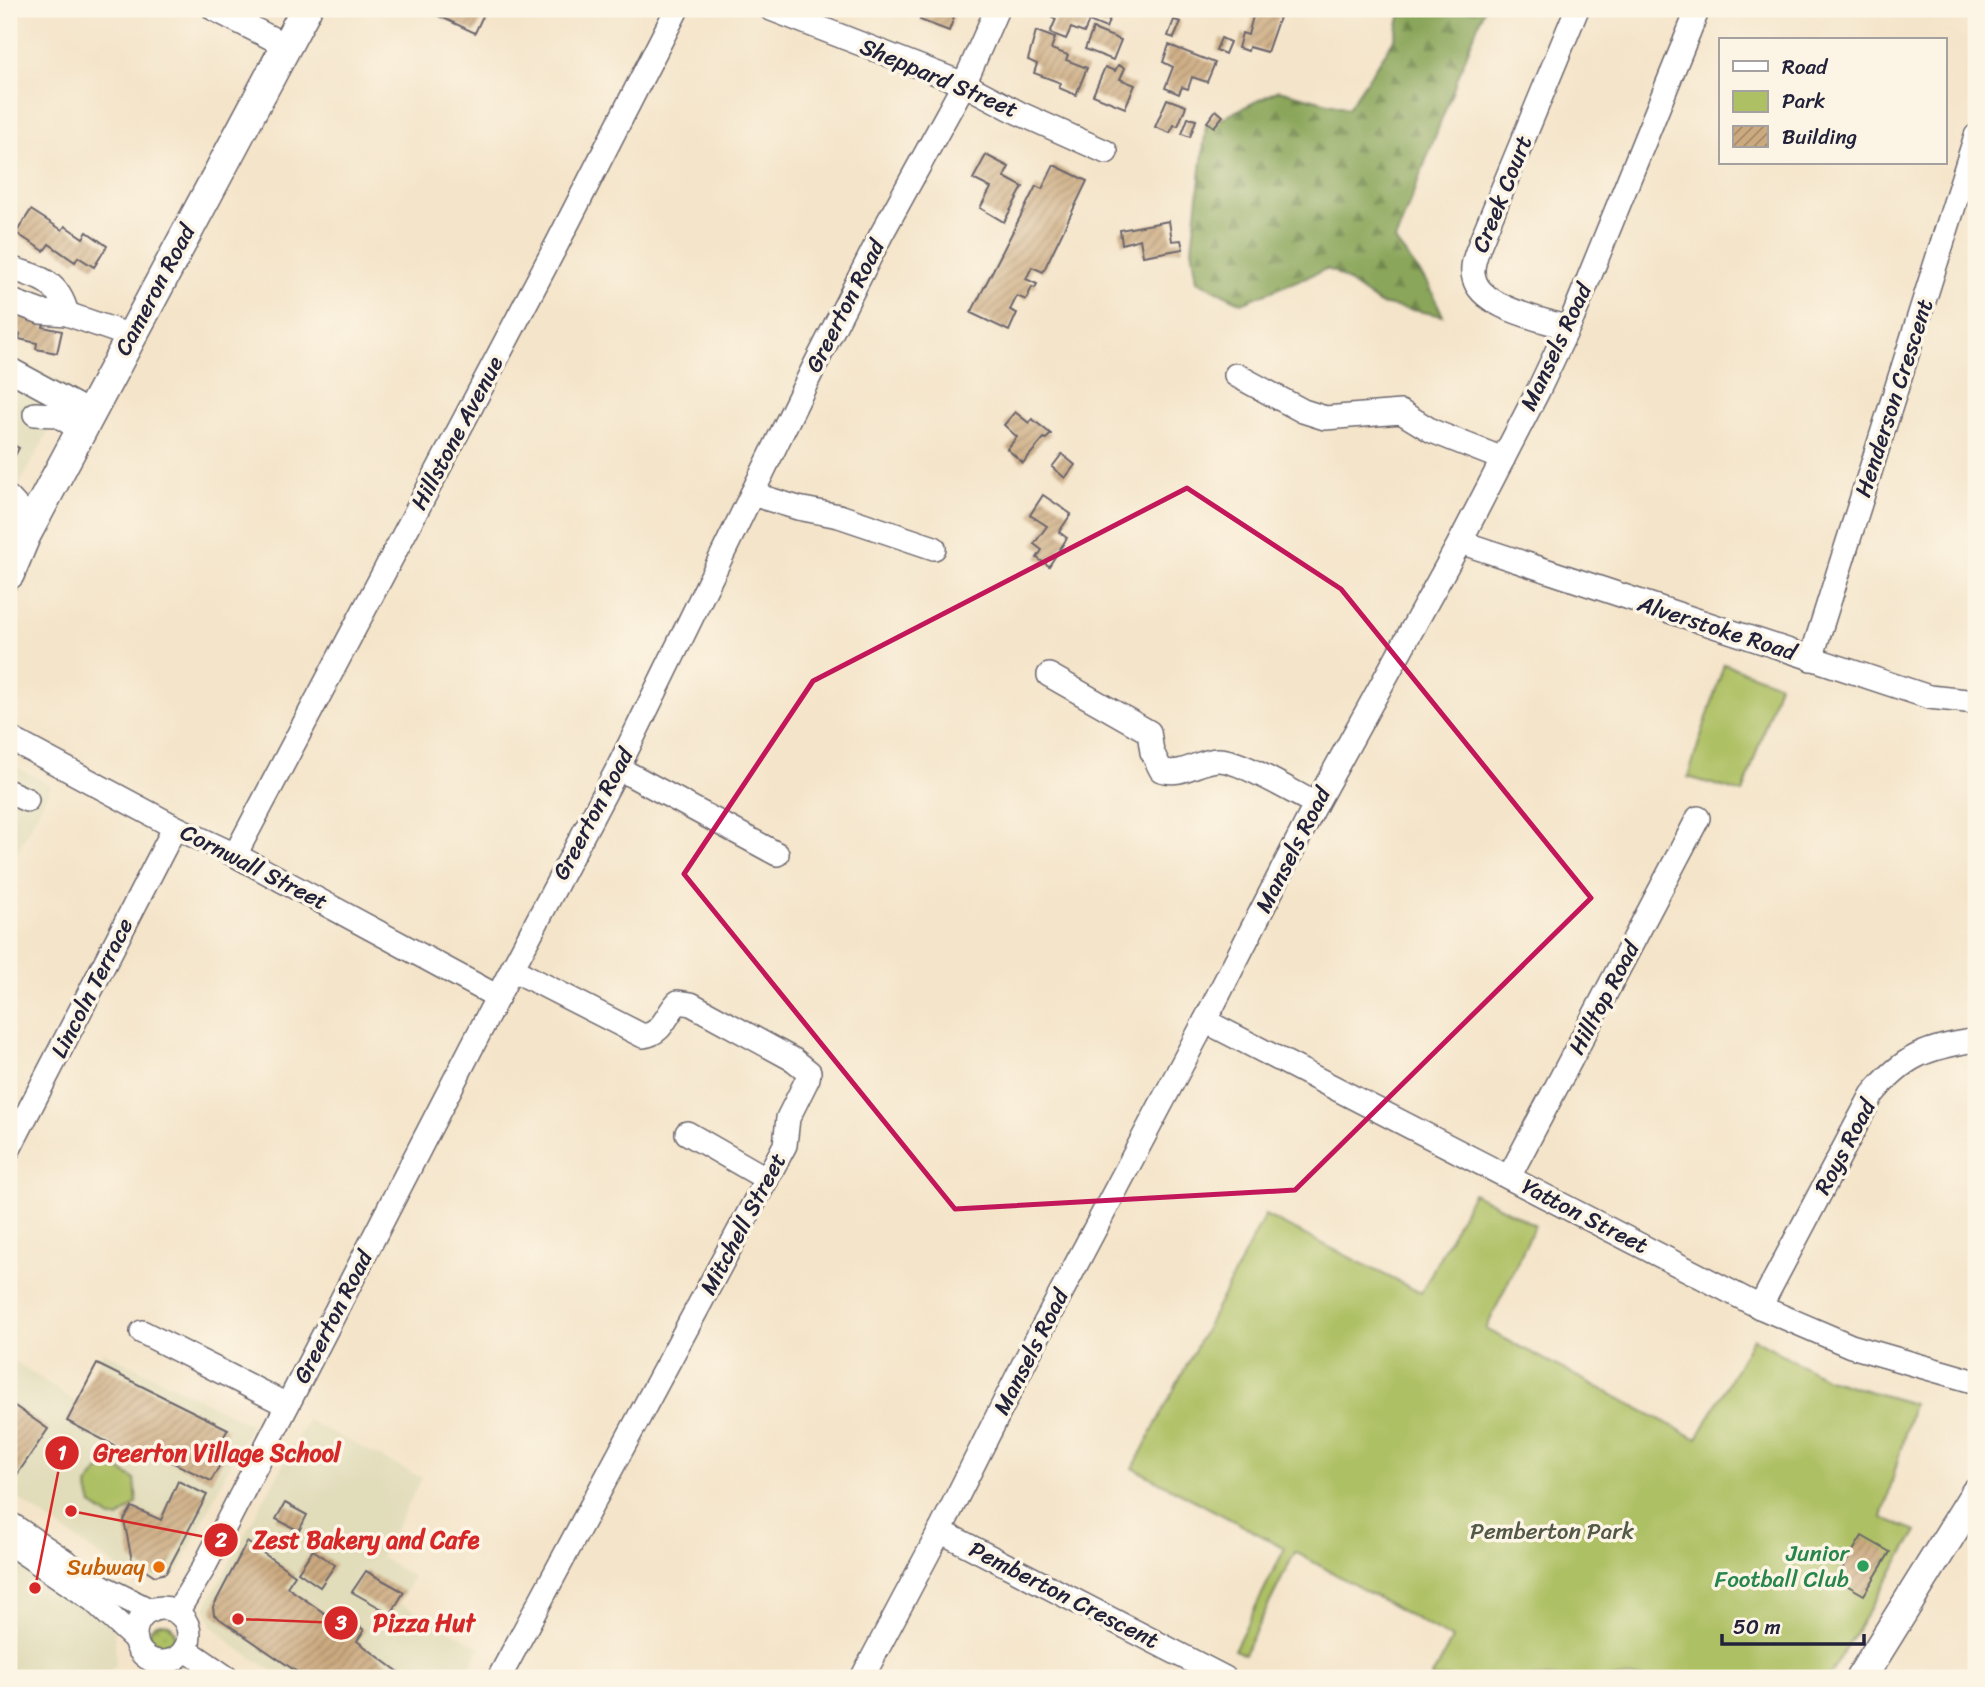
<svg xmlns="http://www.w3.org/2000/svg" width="1985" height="1687" font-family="Sriracha,sans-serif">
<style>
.built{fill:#e1dcba}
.green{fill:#adc064;stroke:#687150;stroke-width:2}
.forest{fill:url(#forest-firs);stroke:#56644a;stroke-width:2}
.garden{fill:url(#garden-dots);stroke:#687150;stroke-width:2}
.building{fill:url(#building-hatch)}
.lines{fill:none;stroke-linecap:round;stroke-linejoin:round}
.minor-casing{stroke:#6c666d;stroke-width:26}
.major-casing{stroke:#6c666d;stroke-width:33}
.minor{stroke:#fff;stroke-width:23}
.major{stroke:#fff;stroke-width:30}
.marked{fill:none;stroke:#c2185b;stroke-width:5;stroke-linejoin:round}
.leisure-dot{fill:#2e9e5b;stroke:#fcf5e5;stroke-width:2.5}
.food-dot{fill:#e8710a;stroke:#fcf5e5;stroke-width:2.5}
.labels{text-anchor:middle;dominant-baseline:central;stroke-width:7;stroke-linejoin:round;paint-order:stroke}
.street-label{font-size:23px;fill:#22223b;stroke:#fcf5e5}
.park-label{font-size:23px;fill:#535949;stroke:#fcf5e5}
.leisure-label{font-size:23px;fill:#27864d;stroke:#fcf5e5;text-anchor:end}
.food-label{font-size:23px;fill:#c56008;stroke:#fcf5e5;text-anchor:end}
.leader{fill:none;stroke:#d62828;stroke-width:2.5}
.callout-dot{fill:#d62828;stroke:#fcf5e5;stroke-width:2.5}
.mark-label{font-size:21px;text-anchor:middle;font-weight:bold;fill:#fff}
.callout-label{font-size:24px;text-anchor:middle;font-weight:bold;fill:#d62828;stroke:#fcf5e5;stroke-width:7;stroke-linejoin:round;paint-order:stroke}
</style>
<defs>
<pattern id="forest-firs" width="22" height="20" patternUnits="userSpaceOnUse" patternTransform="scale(1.75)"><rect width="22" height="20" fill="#8aa65a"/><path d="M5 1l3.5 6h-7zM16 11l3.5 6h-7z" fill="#70874c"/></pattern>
<pattern id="garden-dots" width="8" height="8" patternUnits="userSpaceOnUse" patternTransform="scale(1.75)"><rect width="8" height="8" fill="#adc064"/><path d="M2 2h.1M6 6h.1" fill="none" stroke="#8c9c54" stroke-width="1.8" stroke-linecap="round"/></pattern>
<pattern id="building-hatch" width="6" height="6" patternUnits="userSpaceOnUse" patternTransform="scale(1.75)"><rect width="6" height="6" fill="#ccaa80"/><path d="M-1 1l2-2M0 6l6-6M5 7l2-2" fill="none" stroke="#a58a6a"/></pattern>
</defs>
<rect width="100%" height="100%" fill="#fcf5e5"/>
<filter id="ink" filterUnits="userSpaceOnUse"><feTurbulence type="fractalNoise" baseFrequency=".0143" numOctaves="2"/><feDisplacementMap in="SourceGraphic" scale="14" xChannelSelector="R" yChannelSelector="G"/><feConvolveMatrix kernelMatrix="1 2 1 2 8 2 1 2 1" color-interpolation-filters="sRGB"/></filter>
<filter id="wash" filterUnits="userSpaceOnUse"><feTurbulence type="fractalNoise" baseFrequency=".00686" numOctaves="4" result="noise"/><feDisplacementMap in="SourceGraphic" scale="28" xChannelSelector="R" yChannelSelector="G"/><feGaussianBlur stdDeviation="1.57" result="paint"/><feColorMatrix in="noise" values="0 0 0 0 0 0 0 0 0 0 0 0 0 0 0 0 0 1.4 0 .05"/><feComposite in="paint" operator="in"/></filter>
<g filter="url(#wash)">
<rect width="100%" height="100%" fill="#f4e4c9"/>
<g class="built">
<polygon points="9,356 72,388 9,505"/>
<polygon points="9,763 51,786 9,868"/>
<polygon points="103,1351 250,1424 177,1574 139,1583 9,1492 9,1357 79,1404"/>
<polygon points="307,1420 422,1478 381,1557 413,1577 400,1603 480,1647 465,1678 283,1678 234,1646 212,1625 206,1606"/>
<polygon points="9,1551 114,1624 116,1664 104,1678 9,1678"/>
</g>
<g class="green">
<polygon points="1724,664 1779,684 1743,793 1688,777"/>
<polygon points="1473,1193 1535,1225 1486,1329 1697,1439 1753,1338 1827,1379 1913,1404 1882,1518 1917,1531 1828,1678 1431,1678 1452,1639 1295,1552 1244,1654 1234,1650 1285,1548 1133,1468 1265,1215 1421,1293"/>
<polygon points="105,1467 122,1471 135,1480 137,1503 119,1518 111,1518 92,1505 87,1486 98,1471"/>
</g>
<polygon class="forest" points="1402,9 1484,9 1395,241 1429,285 1443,316 1380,304 1333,271 1326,269 1242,303 1197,281 1192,248 1206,126 1279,90 1348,108 1395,38"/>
<circle class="garden" cx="162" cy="1636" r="13"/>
<g id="blocks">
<g class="building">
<polygon points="424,9 486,9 475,33"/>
<polygon points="920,9 946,9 944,13 954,17 949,31 920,20 922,14 919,13"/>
<polygon points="1055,9 1102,9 1112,13 1106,28 1089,21 1084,33 1071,28 1066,39 1050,33 1056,19 1052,17"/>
<polygon points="1255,9 1282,9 1267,52 1249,47 1248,51 1238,48 1242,33 1248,35"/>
<polygon points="1174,20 1181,22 1174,38 1168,36"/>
<polygon points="1093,29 1121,40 1113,60 1085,49"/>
<polygon points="1036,31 1055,38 1051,49 1068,55 1066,60 1087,68 1076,95 1059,88 1061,83 1034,73 1037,64 1028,60"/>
<polygon points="1221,38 1230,42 1225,54 1216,50"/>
<polygon points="1169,45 1215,63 1207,82 1192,77 1188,89 1182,87 1179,94 1165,88 1173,67 1163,62"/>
<polygon points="1118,65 1125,68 1120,79 1135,85 1125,108 1093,95 1105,67 1115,71"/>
<polygon points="1167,99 1186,106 1178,126 1174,125 1170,133 1155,127"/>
<polygon points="1216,110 1223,116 1214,127 1207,122"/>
<polygon points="1188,118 1196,120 1190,137 1182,134"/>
<polygon points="986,155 1009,167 1004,177 1023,187 1004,222 980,208 991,188 973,179"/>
<polygon points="1054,165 1087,181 1043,272 1032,267 1026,279 1037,284 1035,288 1032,287 1026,300 1017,296 1010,310 1017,313 1009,331 971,313 1036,186 1042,189"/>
<polygon points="31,210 62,230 65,226 83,238 87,232 107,246 94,267 78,257 75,262 49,244 44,251 16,233"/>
<polygon points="1169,221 1172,241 1181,240 1183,249 1143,256 1140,239 1122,244 1120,230"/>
<polygon points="9,310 44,322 43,327 62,331 57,353 36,349 37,343 19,339 20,334 9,332"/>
<polygon points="1015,412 1029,423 1032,419 1051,434 1046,439 1044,438 1023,463 1007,449 1017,437 1004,425"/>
<polygon points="9,443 19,448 9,467"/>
<polygon points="1062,454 1075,465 1065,478 1052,467"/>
<polygon points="1043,495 1071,514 1059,532 1067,538 1049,566 1037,558 1042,550 1034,544 1047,526 1030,515"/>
<polygon points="97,1364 228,1429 222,1440 231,1445 211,1481 139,1446 134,1456 67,1421"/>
<polygon points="9,1402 48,1429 14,1479 9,1475"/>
<polygon points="178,1481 207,1495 166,1573 155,1576 132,1561 124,1520 132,1507 161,1520"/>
<polygon points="285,1503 307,1515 299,1531 276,1519"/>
<polygon points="1862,1536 1890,1552 1864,1595 1836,1579"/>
<polygon points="247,1542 295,1575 287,1587 330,1617 335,1609 364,1630 357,1641 407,1678 306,1678 214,1615 213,1607"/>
<polygon points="313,1550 335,1565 320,1587 298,1572"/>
<polygon points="366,1571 404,1592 391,1614 352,1592"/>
</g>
</g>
</g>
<g filter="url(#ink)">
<use href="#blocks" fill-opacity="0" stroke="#6c666d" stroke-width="2"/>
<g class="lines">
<defs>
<g id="minor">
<polyline points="214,9 285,45"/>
<polyline points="771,9 964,84 1019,113 1106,152"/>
<path d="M 9,268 C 39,277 59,281 67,314"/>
<polyline points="9,300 41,312 67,314 131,336"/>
<path d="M 1567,328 C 1542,319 1481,308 1474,278 C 1470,266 1477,252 1481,241 L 1577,9"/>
<polyline points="9,369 90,413"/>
<polyline points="1236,375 1303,411 1325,418 1401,412 1432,431 1503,459"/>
<polyline points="35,414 57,415 81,430"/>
<polyline points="752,494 798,508 839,516 934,548"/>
<polyline points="9,498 32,523"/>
<polyline points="1460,542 1929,697 1976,702"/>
<polyline points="1811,659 1976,136"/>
<path d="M 1049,675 L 1149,732 L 1152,752 L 1161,770 C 1182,777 1197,761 1218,760 C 1239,759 1294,793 1316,804"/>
<polyline points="9,738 175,827 235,855 498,997"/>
<polyline points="618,768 777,854"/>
<polyline points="9,792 27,800"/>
<polyline points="235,855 558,242 677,9"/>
<polyline points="1205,1021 1760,1307 1851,1346 1976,1382"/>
<polyline points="687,1133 767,1179"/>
<polyline points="9,1149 175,827"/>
<polyline points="1509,1177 1698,818"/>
<path d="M 1760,1307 L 1872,1095 C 1904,1055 1927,1048 1976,1040"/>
<polyline points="142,1332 287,1405"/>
<polyline points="9,1523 103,1587 151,1611"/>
<polyline points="940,1531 1225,1678"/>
<polyline points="9,1543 93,1600 136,1640"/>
<circle cx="162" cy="1635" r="27"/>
<polyline points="177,1612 203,1569 512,969 618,768 813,369 881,235 964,84 997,9"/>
<polyline points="185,1649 227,1678"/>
<path d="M 499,1678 L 785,1145 L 788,1118 L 808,1078 L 809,1072 L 794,1060 L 691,1004 L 678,1002 C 666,1014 663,1034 643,1036 L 512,969"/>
<polyline points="862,1678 940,1531 1025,1361 1205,1021 1316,804 1460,542 1538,391 1573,317 1698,9"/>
</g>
<g id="major">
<polyline points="9,574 25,536 306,9"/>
<polyline points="1861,1678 1976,1493"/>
</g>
</defs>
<use href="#minor" class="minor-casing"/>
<use href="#major" class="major-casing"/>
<use href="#minor" class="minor"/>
<use href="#major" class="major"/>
</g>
</g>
<path class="marked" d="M 1187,488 L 1341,589 L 1591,898 L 1295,1190 L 955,1209 L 684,874 L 813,681 Z"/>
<circle class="leisure-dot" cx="1863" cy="1566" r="7"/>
<circle class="food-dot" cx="159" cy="1567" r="7"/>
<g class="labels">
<g class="street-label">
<text transform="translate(939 78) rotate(23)">Sheppard Street</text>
<text transform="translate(1502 194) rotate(-68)">Creek Court</text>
<text transform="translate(155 290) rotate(-62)">Cameron Road</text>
<text transform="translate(845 306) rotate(-63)">Greerton Road</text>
<text transform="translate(1556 347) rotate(-65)">Mansels Road</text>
<text transform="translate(1894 398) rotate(-72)">Henderson Crescent</text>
<text transform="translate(457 433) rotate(-62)">Hillstone Avenue</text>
<text transform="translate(1717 628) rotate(18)">Alverstoke Road</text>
<text transform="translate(593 814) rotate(-62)">Greerton Road</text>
<text transform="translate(1293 850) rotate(-63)">Mansels Road</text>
<text transform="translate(254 867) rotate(27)">Cornwall Street</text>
<text transform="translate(92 988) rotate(-63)">Lincoln Terrace</text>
<text transform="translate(1604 998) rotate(-62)">Hilltop Road</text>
<text transform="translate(1845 1147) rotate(-62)">Roys Road</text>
<text transform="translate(1585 1216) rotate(27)">Yatton Street</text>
<text transform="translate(743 1224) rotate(-62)">Mitchell Street</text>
<text transform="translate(333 1317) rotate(-63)">Greerton Road</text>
<text transform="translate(1031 1352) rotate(-63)">Mansels Road</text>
<text transform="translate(1064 1595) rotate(27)">Pemberton Crescent</text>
</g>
<g class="park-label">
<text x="1552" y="1531">Pemberton Park</text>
</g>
<g class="leisure-label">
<text x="1849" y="1553">Junior<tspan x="1849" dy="26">Football Club</tspan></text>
</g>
<g class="food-label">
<text x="145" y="1567">Subway</text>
</g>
</g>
<path class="leader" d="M35 1588L62 1453M71 1511L221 1540M238 1619L341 1623"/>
<g class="callout-dot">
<circle cx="35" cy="1588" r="7"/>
<circle cx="71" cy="1511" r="7"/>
<circle cx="238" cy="1619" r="7"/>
<circle cx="62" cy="1453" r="18"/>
<circle cx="221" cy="1540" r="18"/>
<circle cx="341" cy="1623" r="18"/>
</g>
<g class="mark-label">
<text x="62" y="1460">1</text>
<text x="221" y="1547">2</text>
<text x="341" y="1630">3</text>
</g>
<g class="callout-label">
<text x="217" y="1461">Greerton Village School</text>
<text x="366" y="1548">Zest Bakery and Cafe</text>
<text x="424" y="1631">Pizza Hut</text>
</g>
<rect width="1985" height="1687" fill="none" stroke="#fcf5e5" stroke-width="35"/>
<rect x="1719" y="38" width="228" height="126" fill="#fcf5e5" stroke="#a5a1a1" stroke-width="2"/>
<rect x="1733" y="61" width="35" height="10" fill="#ffffff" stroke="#a5a1a1" stroke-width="2"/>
<text x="1782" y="74" font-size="21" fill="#22223b">Road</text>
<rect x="1733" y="91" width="35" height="21" fill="#adc064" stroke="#a5a1a1" stroke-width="2"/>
<text x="1782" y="108" font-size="21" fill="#22223b">Park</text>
<rect x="1733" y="126" width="35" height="21" fill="url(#building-hatch)" stroke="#a5a1a1" stroke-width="2"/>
<text x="1782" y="144" font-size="21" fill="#22223b">Building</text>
<path d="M1722 1634v10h142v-10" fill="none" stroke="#22223b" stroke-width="3.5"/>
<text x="1733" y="1634" font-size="21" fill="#22223b" stroke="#fcf5e5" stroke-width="5" paint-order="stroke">50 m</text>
</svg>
